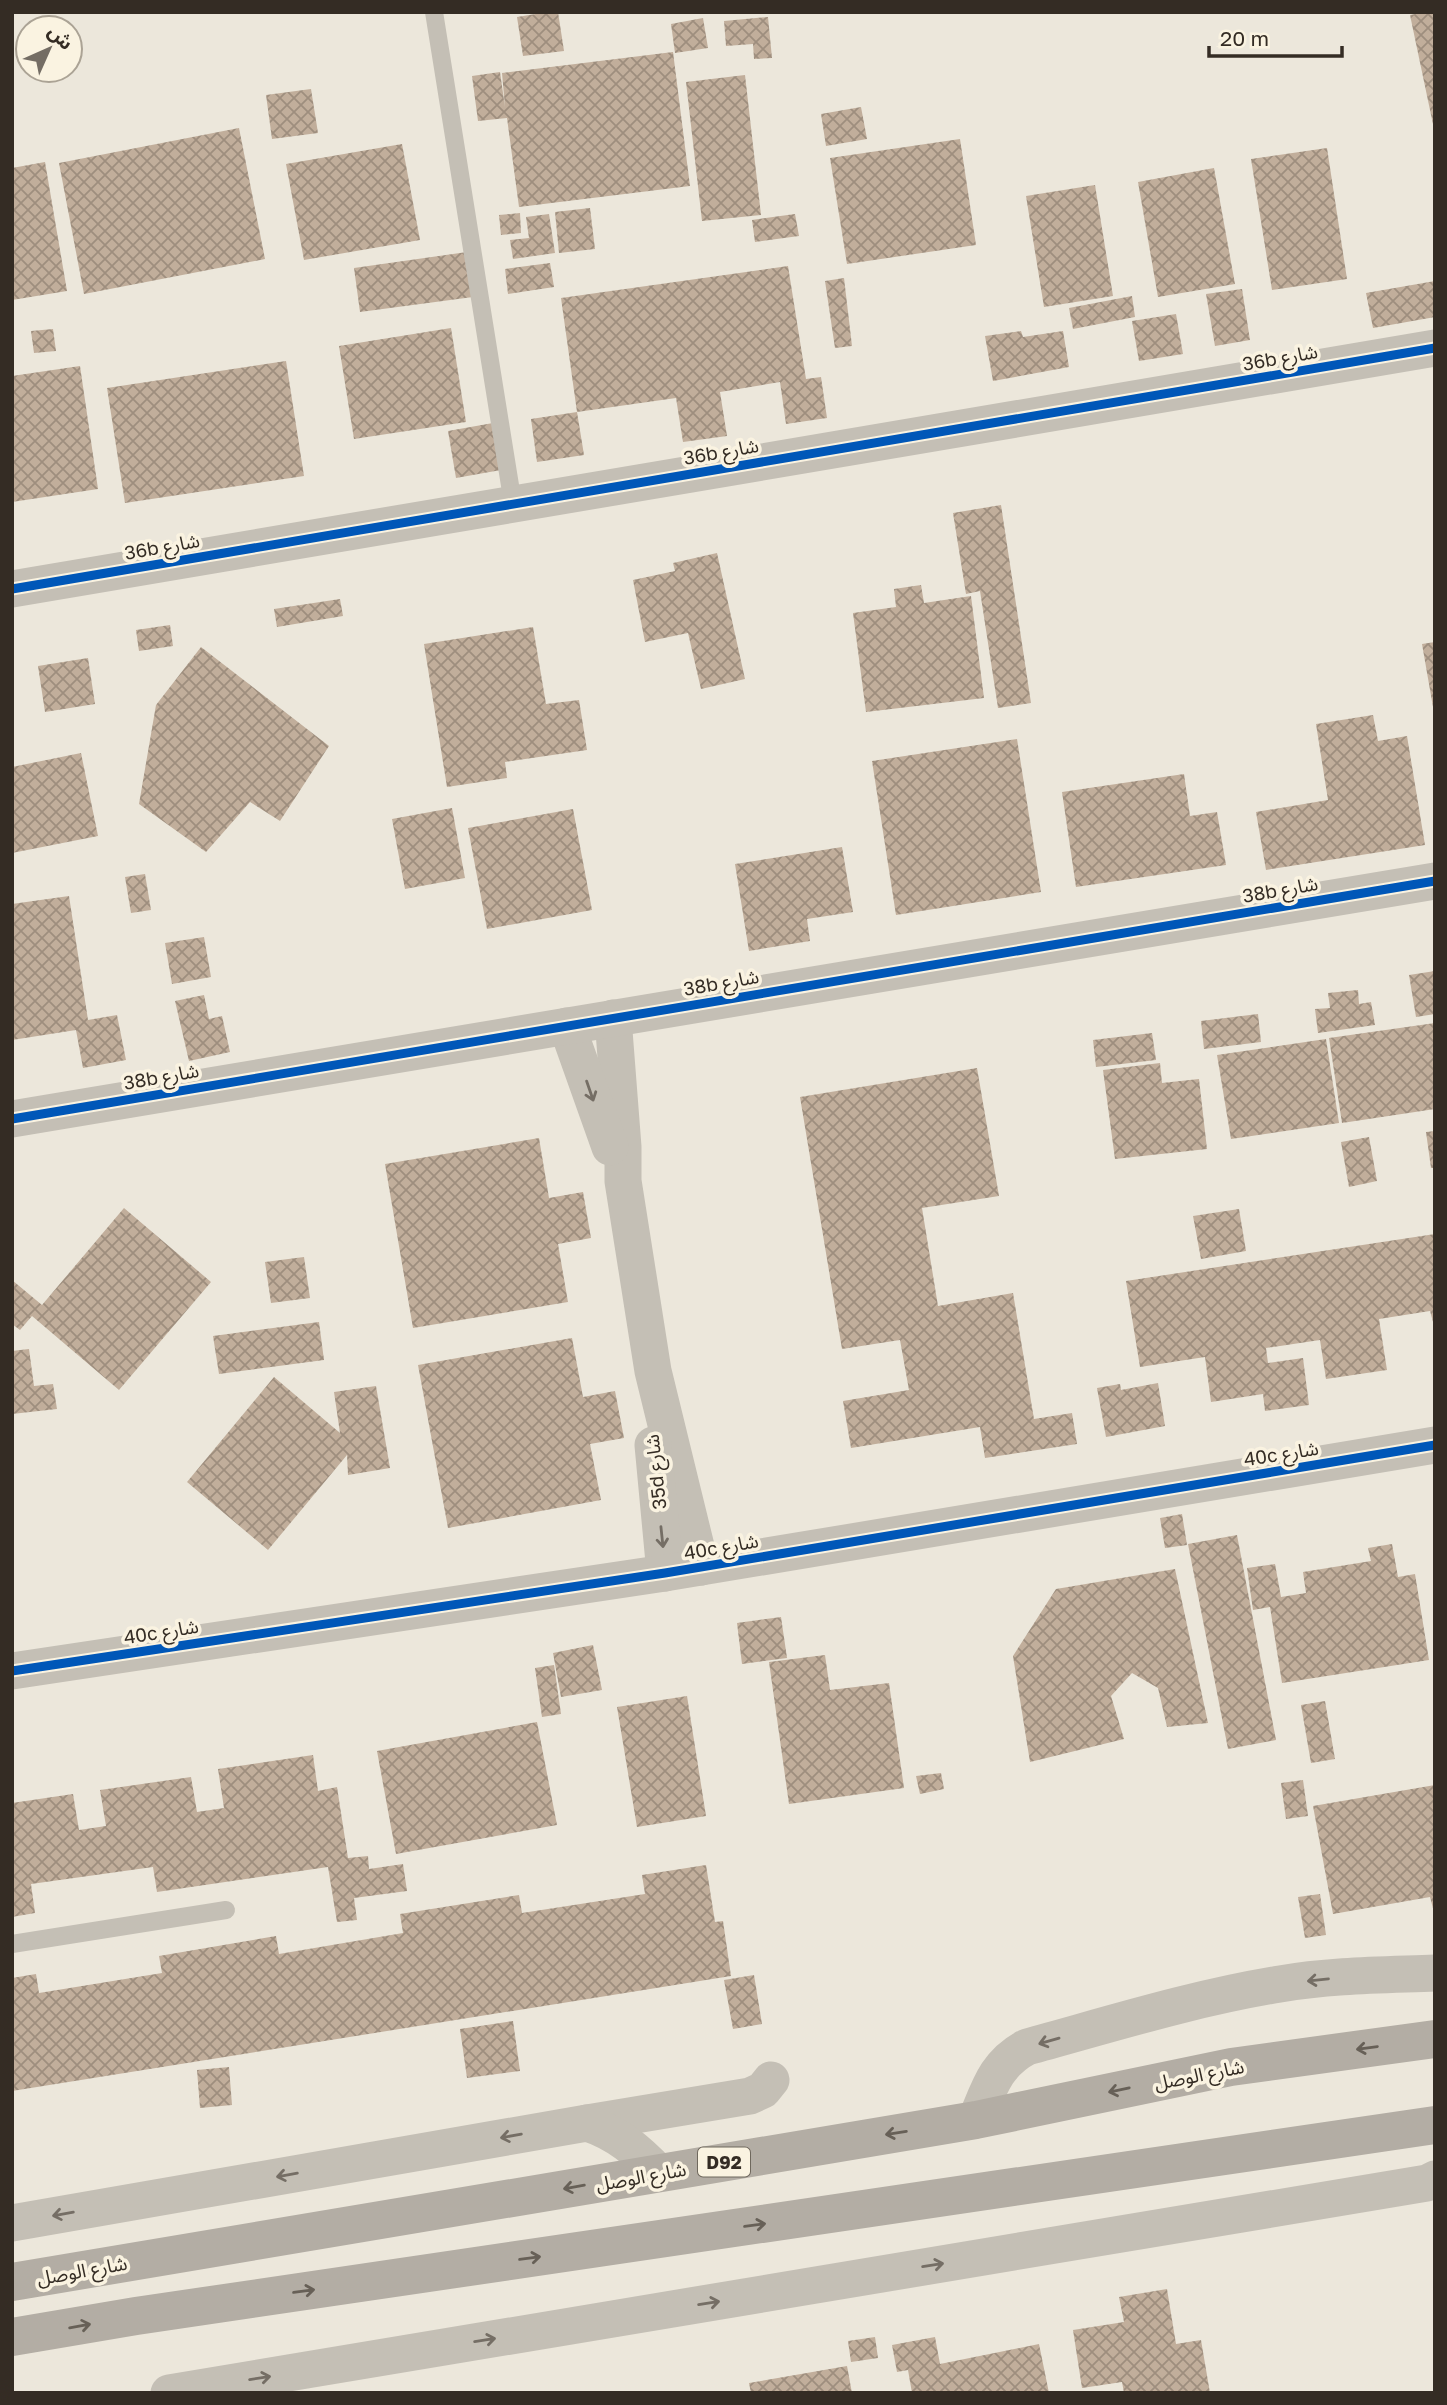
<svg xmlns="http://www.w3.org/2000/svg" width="1447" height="2405" font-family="'Golos Text','Noto Sans Arabic',sans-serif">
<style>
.building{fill:url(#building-cross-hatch)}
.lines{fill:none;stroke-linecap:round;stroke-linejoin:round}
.lane{stroke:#c4bfb5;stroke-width:18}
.street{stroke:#c4bfb5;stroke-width:37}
.primary{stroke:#b3ada4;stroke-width:38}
.cycleway-casing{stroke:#faf3e1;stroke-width:13}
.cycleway{stroke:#0057b8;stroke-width:9}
.oneway{stroke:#756e65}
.oneway2{stroke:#676057}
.labels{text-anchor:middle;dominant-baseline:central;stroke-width:7;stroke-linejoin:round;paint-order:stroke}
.shield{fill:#faf3e1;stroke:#6f685d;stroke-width:2}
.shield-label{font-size:18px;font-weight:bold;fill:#342c24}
.street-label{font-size:19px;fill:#342c24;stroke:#faf3e1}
</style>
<defs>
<pattern id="building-cross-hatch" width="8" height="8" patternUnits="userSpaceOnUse" patternTransform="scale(1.75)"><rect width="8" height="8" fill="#c1ae9b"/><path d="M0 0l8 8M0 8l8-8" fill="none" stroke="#9e8e7e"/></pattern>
</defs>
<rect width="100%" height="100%" fill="#ece7db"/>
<g class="building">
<polygon points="548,12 558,12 564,51 523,56 517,17"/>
<polygon points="1425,12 1435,12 1434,129 1410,15"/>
<polygon points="768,17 772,58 754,59 753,44 726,46 724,21"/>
<polygon points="703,18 708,48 675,53 671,24"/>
<polygon points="673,52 690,186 519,207 507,118 478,121 472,76 500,72 505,107 502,73"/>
<polygon points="745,75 761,215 702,221 686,82"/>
<polygon points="311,89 318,133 272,139 266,95"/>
<polygon points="861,107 867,139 826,146 821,114"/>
<polygon points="239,128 265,259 84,294 59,163"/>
<polygon points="960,139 976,245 847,264 830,158"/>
<polygon points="402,144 420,240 304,260 286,164"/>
<polygon points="1327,148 1347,279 1272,290 1251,159"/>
<polygon points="45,162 67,291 12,300 12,168"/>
<polygon points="1214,168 1235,284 1158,297 1138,182"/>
<polygon points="1095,185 1113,296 1044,307 1026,196"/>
<polygon points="590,208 595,249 559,253 555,212"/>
<polygon points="520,213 521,233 501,235 499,215"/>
<polygon points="549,214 555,253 513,259 510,240 529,238 526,217"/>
<polygon points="795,214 799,236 755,242 752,220"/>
<polygon points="467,252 473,297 360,312 354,268"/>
<polygon points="550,263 554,287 508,294 505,269"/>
<polygon points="788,266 806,379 821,377 827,418 786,424 780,382 720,392 727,436 683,442 676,398 577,412 561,298"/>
<polygon points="844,278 852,346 835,348 825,281"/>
<polygon points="1435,281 1435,317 1373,328 1366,293"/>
<polygon points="1242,289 1250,340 1215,346 1206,294"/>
<polygon points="1132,296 1135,317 1073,329 1069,308"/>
<polygon points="1176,314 1183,354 1139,361 1132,321"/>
<polygon points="451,328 466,422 354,439 339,346"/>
<polygon points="53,329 56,351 34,353 31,331"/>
<polygon points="1021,331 1023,337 1063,331 1069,367 993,381 985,336"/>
<polygon points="286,361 304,476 125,503 107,388"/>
<polygon points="80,366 98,489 12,502 12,376"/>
<polygon points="577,412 584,455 537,462 531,419"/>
<polygon points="493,423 501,470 456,478 448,431"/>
<polygon points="1001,505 1031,703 998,708 980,591 966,594 953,513"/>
<polygon points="717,553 745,679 701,689 688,633 645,642 633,580 675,571 673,563"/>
<polygon points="921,585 924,603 971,596 984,698 866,712 853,613 896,607 894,589"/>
<polygon points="340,599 343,616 277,627 274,609"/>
<polygon points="170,625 173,646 139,651 136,630"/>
<polygon points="533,627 546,704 579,700 587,750 505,762 507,778 447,787 424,644"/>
<polygon points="1435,642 1435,706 1433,707 1422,644"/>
<polygon points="201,647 329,746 280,821 250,802 206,852 139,804 156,705"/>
<polygon points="88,658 95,704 45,712 38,666"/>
<polygon points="1373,715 1378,741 1407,736 1425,845 1266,870 1256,812 1328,800 1316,724"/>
<polygon points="1017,739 1041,892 896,915 872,761"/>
<polygon points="81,753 98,836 12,853 12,767"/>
<polygon points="1184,774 1190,816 1217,812 1226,865 1076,887 1062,792"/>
<polygon points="452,808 465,878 405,889 392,819"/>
<polygon points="573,809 592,910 487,929 468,828"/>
<polygon points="842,847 853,912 807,919 810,941 749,951 735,864"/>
<polygon points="145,874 151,910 131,913 125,877"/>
<polygon points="69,896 88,1020 117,1015 126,1060 83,1068 76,1030 12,1040 12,904"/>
<polygon points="204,937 211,977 172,984 165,943"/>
<polygon points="1435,971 1435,1014 1416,1017 1409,975"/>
<polygon points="1358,990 1359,1004 1371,1002 1375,1025 1318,1033 1315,1009 1330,1008 1328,993"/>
<polygon points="204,995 209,1019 222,1016 230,1052 189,1061 175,1001"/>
<polygon points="1258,1014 1261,1042 1204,1049 1201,1021"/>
<polygon points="1435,1023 1435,1109 1342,1123 1329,1038"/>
<polygon points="1152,1033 1156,1060 1096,1067 1093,1040"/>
<polygon points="1326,1039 1339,1123 1231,1139 1217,1055"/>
<polygon points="1160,1063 1162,1083 1199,1079 1207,1149 1115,1159 1103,1070"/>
<polygon points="977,1068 999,1196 922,1208 938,1306 1013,1293 1034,1419 1072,1413 1077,1444 985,1458 980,1427 851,1448 843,1401 909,1390 900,1340 842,1349 800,1097"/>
<polygon points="1435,1131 1435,1168 1431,1168 1426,1132"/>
<polygon points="1369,1137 1377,1181 1349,1187 1341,1142"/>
<polygon points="539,1138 549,1198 583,1192 591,1238 558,1244 568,1302 413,1328 385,1164"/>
<polygon points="124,1208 211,1282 119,1390 32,1316 20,1330 12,1324 12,1280 42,1305"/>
<polygon points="1239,1209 1246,1251 1201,1259 1193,1216"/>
<polygon points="1435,1234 1435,1329 1430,1311 1379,1319 1387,1370 1326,1379 1320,1340 1266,1348 1268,1363 1303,1358 1309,1405 1265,1411 1263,1394 1211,1402 1205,1357 1140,1367 1126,1281"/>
<polygon points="304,1257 310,1298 271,1303 265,1262"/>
<polygon points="319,1322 324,1360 219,1374 213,1336"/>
<polygon points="572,1338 583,1397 615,1391 624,1438 590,1444 601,1500 448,1528 418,1365"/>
<polygon points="29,1349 34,1386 53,1384 57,1409 12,1414 12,1351"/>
<polygon points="274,1377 340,1433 334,1392 376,1386 390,1468 348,1475 347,1455 268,1550 187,1482"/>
<polygon points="1158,1383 1165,1426 1106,1437 1097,1388 1120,1384 1121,1390"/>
<polygon points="1182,1514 1187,1545 1165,1548 1160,1518"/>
<polygon points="1237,1535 1276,1740 1228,1749 1188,1544"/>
<polygon points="1392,1544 1398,1577 1415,1574 1429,1660 1282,1683 1270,1607 1253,1610 1247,1568 1275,1564 1281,1597 1306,1593 1303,1572 1371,1561 1368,1548"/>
<polygon points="1175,1569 1208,1723 1167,1727 1158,1688 1132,1673 1111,1696 1124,1739 1030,1762 1013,1656 1056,1589"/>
<polygon points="781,1617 787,1658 742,1664 737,1623"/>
<polygon points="593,1645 602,1690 561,1697 553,1653"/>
<polygon points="825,1655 830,1690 889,1683 904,1788 789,1804 769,1662"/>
<polygon points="554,1665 561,1714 542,1717 535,1668"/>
<polygon points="687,1696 706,1816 637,1827 617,1707"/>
<polygon points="1325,1701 1335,1759 1311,1763 1301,1705"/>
<polygon points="537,1722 557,1825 396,1854 377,1751"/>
<polygon points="313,1755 318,1791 337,1787 348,1858 368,1856 369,1869 403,1864 407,1891 354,1898 357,1920 337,1922 328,1867 157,1892 153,1867 31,1884 35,1913 12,1917 12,1803 73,1794 79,1830 106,1826 100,1790 191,1777 197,1812 224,1808 218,1769"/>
<polygon points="941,1773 944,1789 920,1794 916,1776"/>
<polygon points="1303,1780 1308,1816 1286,1819 1281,1783"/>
<polygon points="1435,1785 1435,1916 1430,1897 1333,1914 1313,1806"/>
<polygon points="706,1865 715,1922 723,1921 731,1976 12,2091 12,1978 36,1974 39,1993 162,1973 159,1956 276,1936 279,1954 403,1933 400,1914 519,1895 522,1913 645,1894 642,1875"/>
<polygon points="1320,1894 1326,1935 1305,1938 1298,1897"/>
<polygon points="754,1975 762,2024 733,2029 724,1980"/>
<polygon points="513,2021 520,2071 467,2078 460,2029"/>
<polygon points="229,2067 232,2105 200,2108 197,2070"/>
<polygon points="1167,2289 1176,2344 1201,2340 1210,2393 1124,2393 1122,2382 1082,2388 1073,2330 1124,2322 1119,2297"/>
<polygon points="875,2337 878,2358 851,2362 848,2341"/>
<polygon points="935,2337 940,2364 1039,2344 1049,2393 912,2393 908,2370 897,2372 892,2345"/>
<polygon points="847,2366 852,2393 751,2393 749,2383"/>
</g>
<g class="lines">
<g class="lane">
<polyline points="434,12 513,504"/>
<polyline points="12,1944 226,1910"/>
</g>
<g class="street">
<polyline points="12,589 1435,348"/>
<polyline points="613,1018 623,1147 623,1181 653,1371 701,1567"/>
<polyline points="567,1026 610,1147"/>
<polyline points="12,1119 1435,881"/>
<polyline points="653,1445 665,1573"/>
<polyline points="12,1671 665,1573 1435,1445"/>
<path d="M 976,2120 C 989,2089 995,2064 1027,2047 C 1111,2024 1194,1998 1280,1984 C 1331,1975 1384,1975 1435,1973"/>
<polyline points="587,2123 750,2096 763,2090 771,2080"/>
<path d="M 12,2223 L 587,2123 C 617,2133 637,2150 659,2173"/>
<polyline points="169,2393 1427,2183 1435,2179"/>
</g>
<g class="primary">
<polyline points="12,2282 976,2120 1231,2067 1435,2039"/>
<polyline points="12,2337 136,2316 1435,2125"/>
</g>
<defs>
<g id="cycleway">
<polyline points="12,589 1435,348"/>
<polyline points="12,1119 1435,881"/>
<polyline points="12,1671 665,1573 1435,1445"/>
</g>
</defs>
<use href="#cycleway" class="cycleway-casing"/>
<use href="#cycleway" class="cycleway"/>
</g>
<defs><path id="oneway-shaft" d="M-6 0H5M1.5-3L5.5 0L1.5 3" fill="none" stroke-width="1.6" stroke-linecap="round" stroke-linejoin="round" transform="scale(1.75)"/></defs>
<g class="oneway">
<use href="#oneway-shaft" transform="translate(590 1091) rotate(71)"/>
<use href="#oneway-shaft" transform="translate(662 1537) rotate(84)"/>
<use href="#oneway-shaft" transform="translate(1318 1980) rotate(174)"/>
<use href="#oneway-shaft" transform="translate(1049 2041) rotate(164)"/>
<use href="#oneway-shaft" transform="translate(511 2136) rotate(170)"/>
<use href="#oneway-shaft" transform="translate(287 2175) rotate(170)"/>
<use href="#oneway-shaft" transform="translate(63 2214) rotate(170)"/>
<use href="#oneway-shaft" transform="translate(933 2265) rotate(-9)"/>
<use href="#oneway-shaft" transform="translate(709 2303) rotate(-9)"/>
<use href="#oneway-shaft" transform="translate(485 2340) rotate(-9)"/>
<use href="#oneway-shaft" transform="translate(260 2378) rotate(-9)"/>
</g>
<g class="oneway2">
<use href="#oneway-shaft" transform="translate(1367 2048) rotate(172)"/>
<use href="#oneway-shaft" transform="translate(1119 2090) rotate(168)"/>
<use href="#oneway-shaft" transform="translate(896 2133) rotate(171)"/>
<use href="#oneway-shaft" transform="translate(574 2187) rotate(170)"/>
<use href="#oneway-shaft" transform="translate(755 2225) rotate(-8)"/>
<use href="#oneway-shaft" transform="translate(530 2258) rotate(-8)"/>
<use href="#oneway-shaft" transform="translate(304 2291) rotate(-8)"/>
<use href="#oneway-shaft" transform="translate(80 2326) rotate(-10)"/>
</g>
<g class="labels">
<rect class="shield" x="698" y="2147.5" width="52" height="29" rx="5"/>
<g class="shield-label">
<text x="724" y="2162">D92</text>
</g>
<g class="street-label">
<text transform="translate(1280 357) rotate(-10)">36b شارع</text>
<text transform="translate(721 451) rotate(-10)">36b شارع</text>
<text transform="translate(162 546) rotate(-10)">36b شارع</text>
<text transform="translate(1280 889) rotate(-10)">38b شارع</text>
<text transform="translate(721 982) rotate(-10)">38b شارع</text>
<text transform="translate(161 1076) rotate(-10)">38b شارع</text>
<text transform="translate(1281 1453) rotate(-9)">40c شارع</text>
<text transform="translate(655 1472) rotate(-96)">35d شارع</text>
<text transform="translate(721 1546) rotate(-10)">40c شارع</text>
<text transform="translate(161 1631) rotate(-9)">40c شارع</text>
<text transform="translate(1199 2074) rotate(-11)">شارع الوصل</text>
<text transform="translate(641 2176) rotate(-10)">شارع الوصل</text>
<text transform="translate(82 2270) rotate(-10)">شارع الوصل</text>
</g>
</g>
<rect width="1447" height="2405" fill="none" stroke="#342c24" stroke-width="28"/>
<g transform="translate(49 49) rotate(45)"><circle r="33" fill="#faf3e1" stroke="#aba395" stroke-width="2"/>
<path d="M0-5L12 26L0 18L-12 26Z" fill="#746d64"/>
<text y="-10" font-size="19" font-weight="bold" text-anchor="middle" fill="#342c24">ش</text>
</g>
<path d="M1209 46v10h133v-10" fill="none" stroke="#342c24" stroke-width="3.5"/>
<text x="1220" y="46" font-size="21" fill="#342c24" stroke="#faf3e1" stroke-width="5" paint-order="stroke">20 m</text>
</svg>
